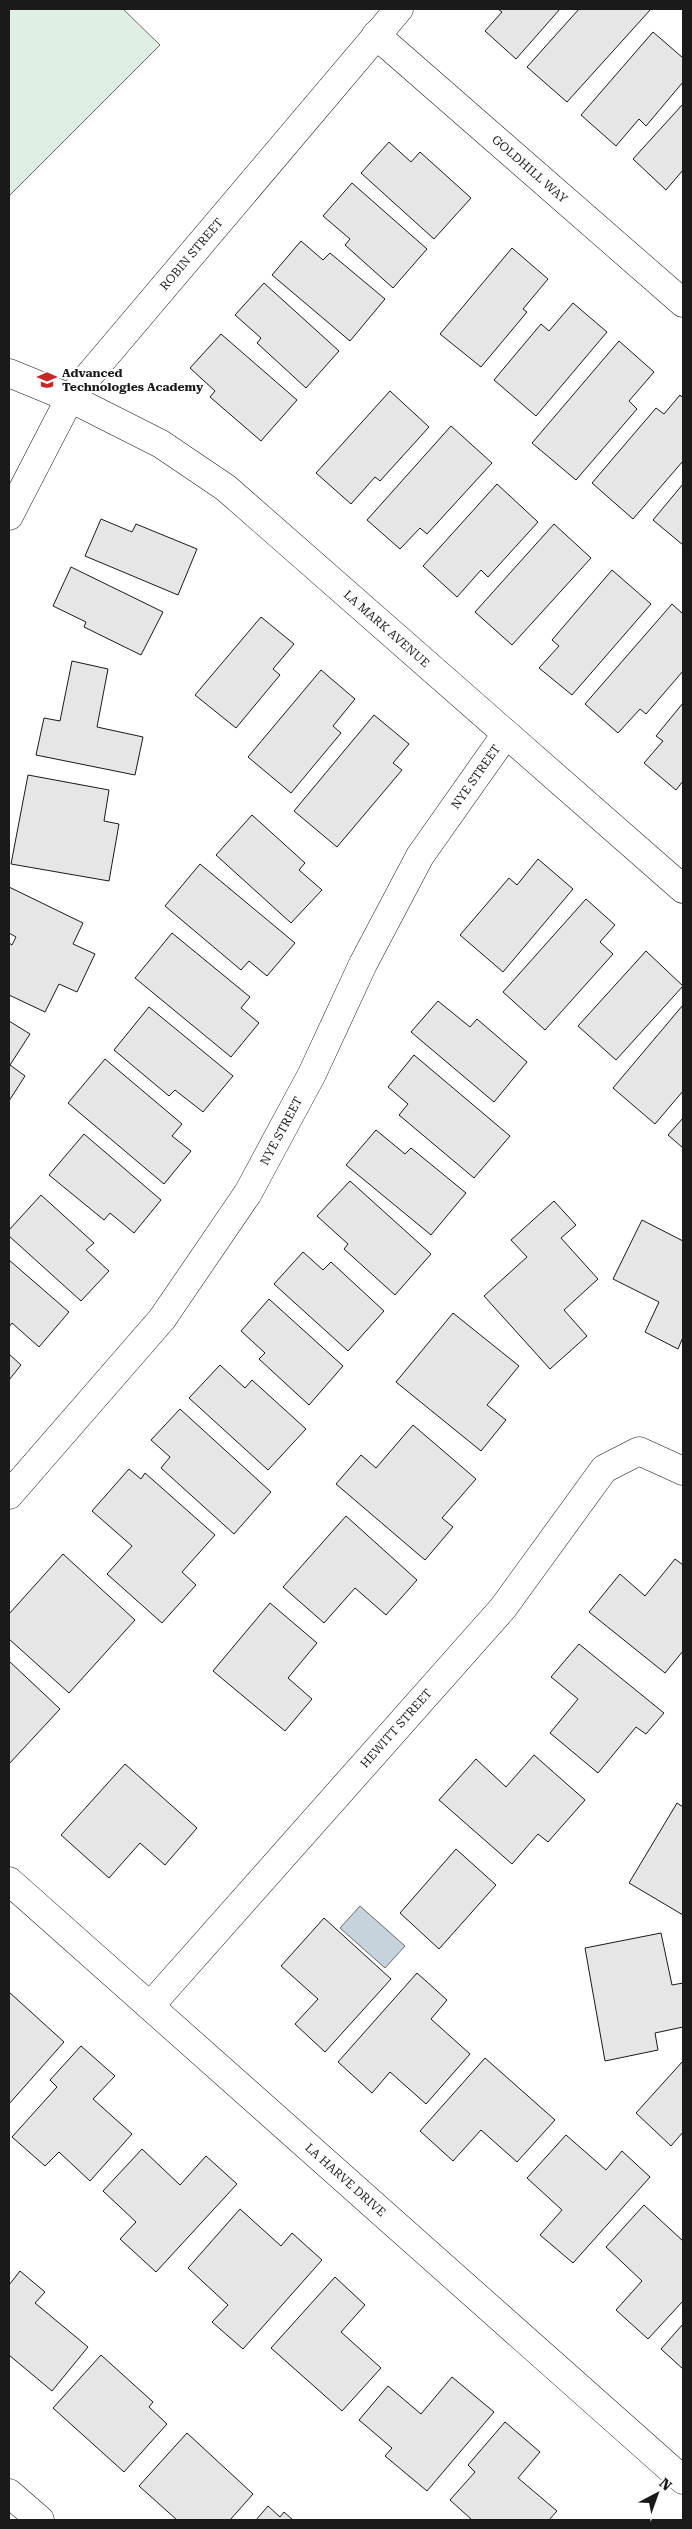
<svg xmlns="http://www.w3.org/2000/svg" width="692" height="2529" font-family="'Roboto Serif',serif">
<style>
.green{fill:#e0efe3;stroke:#6a6a6a}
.water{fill:#c6d2dc;stroke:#6a6a6a}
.building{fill:#e6e6e6;stroke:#1a1a1a}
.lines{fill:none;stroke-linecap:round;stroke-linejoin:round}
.minor-casing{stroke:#1a1a1a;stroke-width:29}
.minor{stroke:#fff;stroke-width:28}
.labels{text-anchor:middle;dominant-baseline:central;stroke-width:4;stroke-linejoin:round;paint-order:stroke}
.street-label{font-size:12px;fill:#1a1a1a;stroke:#fff}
.poi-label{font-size:12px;font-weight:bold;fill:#1a1a1a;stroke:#fff;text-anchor:start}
</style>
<rect width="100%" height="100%" fill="#fff"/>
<polygon class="green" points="9,9 123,9 160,45 9,196"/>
<polygon class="water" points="360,1906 405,1946 385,1968 340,1928"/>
<g class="building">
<polygon points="498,9 560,9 516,59 485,31 502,12"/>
<polygon points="579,9 651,9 567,102 527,67"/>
<polygon points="653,32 683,58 683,82 646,126 639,119 616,146 581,115"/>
<polygon points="683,104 683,170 666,190 633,159"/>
<polygon points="389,142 411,162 420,152 471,198 434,239 361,173"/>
<polygon points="352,183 427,249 393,288 345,245 350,239 323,216"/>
<polygon points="301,241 323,260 330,253 385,299 350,341 272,275"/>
<polygon points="512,248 548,279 523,309 527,312 481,367 440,334"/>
<polygon points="264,283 339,351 306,388 257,343 261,338 235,315"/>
<polygon points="573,303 607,332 536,416 494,380 541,324 549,331"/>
<polygon points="221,334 297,400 261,441 210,397 215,391 190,368"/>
<polygon points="619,341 654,372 629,401 637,409 576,480 532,443"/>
<polygon points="390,391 429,427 380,481 375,477 351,504 316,473"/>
<polygon points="680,395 683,398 683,461 633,519 592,483 656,408 664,414"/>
<polygon points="451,426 492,463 427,534 420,528 400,549 367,520"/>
<polygon points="497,484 538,522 488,577 481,570 457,597 423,566"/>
<polygon points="683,484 683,545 653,520"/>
<polygon points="101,519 132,532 136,524 197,549 178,595 85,556"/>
<polygon points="554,524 591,558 512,645 475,612"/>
<polygon points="71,567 163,612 141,655 84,627 86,622 53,606"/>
<polygon points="612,570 651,604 572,695 539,668 559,646 552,640"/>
<polygon points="672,604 683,614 683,671 646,714 640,709 618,733 585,704"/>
<polygon points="261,617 294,644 273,669 280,675 236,728 195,695"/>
<polygon points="72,661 108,669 97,727 143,737 135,775 36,755 44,718 60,721"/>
<polygon points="321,670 355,699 333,726 341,733 291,793 248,757"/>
<polygon points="683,703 683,781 676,790 644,763 663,741 656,736"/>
<polygon points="374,715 409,744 393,763 402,770 337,847 294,811"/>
<polygon points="28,775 109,790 104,821 119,824 109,881 11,864"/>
<polygon points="252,815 305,863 299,870 322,890 291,923 216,855"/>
<polygon points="538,859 573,889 503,972 460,935 509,878 517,885"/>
<polygon points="200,864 295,943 267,976 249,961 241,970 165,906"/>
<polygon points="9,887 83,923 73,944 95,954 77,992 59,984 45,1012 9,995 9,943 12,945 16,937 9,933"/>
<polygon points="586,899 615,925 600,942 613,954 545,1030 503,992"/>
<polygon points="172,933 250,997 241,1008 259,1023 231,1057 135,978"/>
<polygon points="646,951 683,986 616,1060 578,1026"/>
<polygon points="438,1001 470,1027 477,1019 527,1062 494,1102 411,1032"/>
<polygon points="683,1005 683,1091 655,1124 613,1088"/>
<polygon points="149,1007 233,1076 203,1112 175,1090 169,1096 114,1050"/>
<polygon points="9,1021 30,1034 10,1065 25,1076 9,1101"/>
<polygon points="414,1055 510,1136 474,1178 399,1115 408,1104 388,1087"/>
<polygon points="105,1059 182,1124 172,1136 191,1151 164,1184 68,1103"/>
<polygon points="683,1118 683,1148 668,1135"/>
<polygon points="376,1130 405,1154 411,1148 466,1193 431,1235 346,1165"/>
<polygon points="84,1134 161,1200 134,1233 110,1213 104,1220 49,1175"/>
<polygon points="350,1181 431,1254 395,1295 344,1249 348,1244 317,1216"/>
<polygon points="41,1195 94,1243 86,1250 109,1271 81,1301 9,1236 9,1230"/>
<polygon points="554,1201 576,1225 561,1238 598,1279 564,1310 587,1336 550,1369 484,1296 527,1257 511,1240"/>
<polygon points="642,1220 683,1241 683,1337 678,1349 645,1332 659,1302 613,1279"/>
<polygon points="303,1252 323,1270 331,1262 384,1311 348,1351 274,1284"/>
<polygon points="9,1260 69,1312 39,1347 12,1323 9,1327"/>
<polygon points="269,1299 343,1366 309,1405 259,1359 265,1353 241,1331"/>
<polygon points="453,1313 519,1366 487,1405 506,1420 481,1451 396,1382"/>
<polygon points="9,1354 21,1365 9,1380"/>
<polygon points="220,1365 245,1388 252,1380 306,1429 268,1470 189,1398"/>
<polygon points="180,1409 271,1492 234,1534 161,1468 170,1457 151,1440"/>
<polygon points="413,1425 476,1479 442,1518 453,1527 425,1560 336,1484 361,1455 376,1468"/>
<polygon points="129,1469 141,1479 145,1473 215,1535 182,1572 196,1585 162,1623 107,1574 132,1546 92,1511"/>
<polygon points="346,1516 417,1580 386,1615 355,1588 324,1623 283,1587"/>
<polygon points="63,1554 135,1620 69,1693 9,1639 9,1614"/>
<polygon points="675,1559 683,1565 683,1651 665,1673 589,1612 620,1574 645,1596"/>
<polygon points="270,1603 317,1643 288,1678 312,1699 285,1731 213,1671"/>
<polygon points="579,1644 664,1713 646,1734 636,1727 598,1773 550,1733 578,1699 551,1677"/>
<polygon points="9,1661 60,1709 9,1764"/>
<polygon points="534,1755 585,1800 548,1842 538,1834 512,1864 439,1800 476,1759 506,1787"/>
<polygon points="125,1764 197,1828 165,1865 140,1843 109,1878 61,1835"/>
<polygon points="677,1803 683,1807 683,1915 629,1883"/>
<polygon points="456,1849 496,1885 439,1949 400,1913"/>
<polygon points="324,1918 391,1979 325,2052 295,2024 318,1999 281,1966"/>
<polygon points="661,1933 672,1985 683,1983 683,2027 655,2033 658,2050 605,2061 585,1948"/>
<polygon points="417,1973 447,2000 431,2019 470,2054 426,2104 390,2072 372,2093 338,2062"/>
<polygon points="9,1992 64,2042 9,2104"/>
<polygon points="81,2046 115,2076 93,2099 132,2134 90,2181 59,2152 45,2166 12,2137 57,2087 50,2080"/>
<polygon points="485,2058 555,2120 517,2162 481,2130 453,2161 420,2131"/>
<polygon points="683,2061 683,2132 671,2146 636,2113"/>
<polygon points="566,2135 606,2170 622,2151 650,2177 573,2263 540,2235 562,2210 527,2178"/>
<polygon points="142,2149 180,2185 206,2156 237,2184 156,2272 120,2239 136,2222 103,2191"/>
<polygon points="644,2205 683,2241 683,2301 648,2339 616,2310 642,2281 606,2247"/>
<polygon points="240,2209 281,2246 292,2233 322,2260 243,2349 212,2322 228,2305 188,2268"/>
<polygon points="20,2271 45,2292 35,2303 88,2347 52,2391 9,2355 9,2285"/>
<polygon points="335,2277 365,2305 341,2332 381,2368 342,2411 271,2348"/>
<polygon points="683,2324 683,2369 661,2349"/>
<polygon points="101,2355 153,2402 149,2407 167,2424 124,2472 53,2408"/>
<polygon points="452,2377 494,2412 427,2491 385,2456 392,2448 359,2420 388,2386 421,2414"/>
<polygon points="505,2422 540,2452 518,2478 557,2511 549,2520 472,2520 450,2500 475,2472 468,2465"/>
<polygon points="187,2433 253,2494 230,2520 177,2520 139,2486"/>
<polygon points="268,2506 280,2517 284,2512 293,2520 256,2520"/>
</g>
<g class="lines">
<defs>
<g id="minor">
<path id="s1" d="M 376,35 L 683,303"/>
<path id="s2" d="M 9,373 L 70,398 L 161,444 L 226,488 L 683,889"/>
<path id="s3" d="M 9,516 L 70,398 L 399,9"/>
<path id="s4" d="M 9,1495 L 162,1319 L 248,1193 L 312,1074 L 363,964 L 420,856 L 506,734"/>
<path id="s5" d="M 9,1881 L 683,2480"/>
<path id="s6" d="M 150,2006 L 503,1608 L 604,1469 L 639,1451 L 683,1471"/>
<polyline points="9,2493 40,2520"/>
</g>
</defs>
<use href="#minor" class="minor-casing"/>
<use href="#minor" class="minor"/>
</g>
<defs>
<symbol id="school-bare" viewBox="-9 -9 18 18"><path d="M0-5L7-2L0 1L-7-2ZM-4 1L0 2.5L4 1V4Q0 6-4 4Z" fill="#c62828" stroke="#fff" stroke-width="2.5" paint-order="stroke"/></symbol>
</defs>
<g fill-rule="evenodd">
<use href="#school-bare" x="33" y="366" width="28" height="28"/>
</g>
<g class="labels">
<g class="street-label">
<text stroke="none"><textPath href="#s1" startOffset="204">GOLDHILL WAY</textPath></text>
<text stroke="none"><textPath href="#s3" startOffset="321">ROBIN STREET</textPath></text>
<text stroke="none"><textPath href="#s2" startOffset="460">LA MARK AVENUE</textPath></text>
<text stroke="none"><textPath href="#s4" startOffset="861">NYE STREET</textPath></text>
<text stroke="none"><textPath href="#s4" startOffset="456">NYE STREET</textPath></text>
<text stroke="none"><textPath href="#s6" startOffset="371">HEWITT STREET</textPath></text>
<text stroke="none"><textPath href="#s5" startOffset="450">LA HARVE DRIVE</textPath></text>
</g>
<g class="poi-label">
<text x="62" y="373">Advanced<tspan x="62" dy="14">Technologies Academy</tspan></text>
</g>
</g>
<rect width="692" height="2529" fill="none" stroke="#1a1a1a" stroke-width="20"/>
<g transform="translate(657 2494) rotate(41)" stroke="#ffffff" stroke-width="4" paint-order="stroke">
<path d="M0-4L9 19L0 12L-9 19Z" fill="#1a1a1a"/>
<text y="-8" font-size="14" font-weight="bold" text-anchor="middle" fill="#1a1a1a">N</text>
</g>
</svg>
